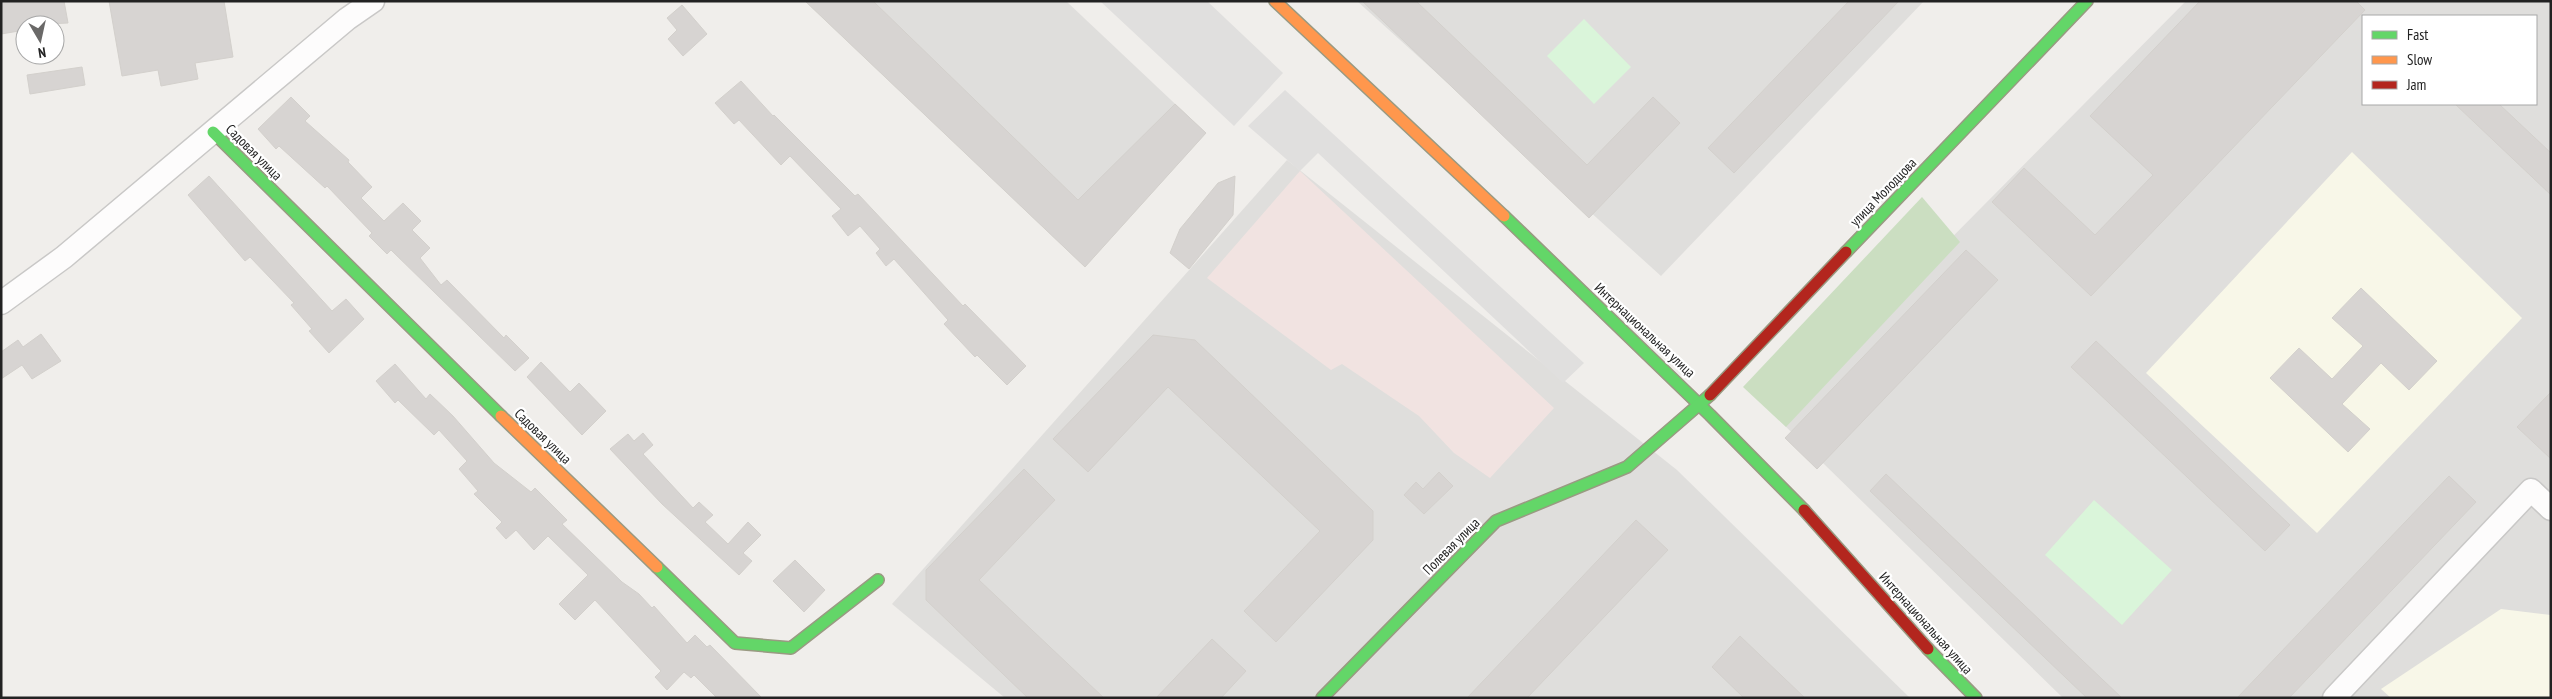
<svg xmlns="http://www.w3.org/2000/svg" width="2552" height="699" font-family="'PT Sans Narrow',sans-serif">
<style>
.residential{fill:#dfdedc;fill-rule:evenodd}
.commercial{fill:#f1e3e1}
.education{fill:#f8f7e8}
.forest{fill:#cbdec1}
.park{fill:#daf5da}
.parking{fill:#e0dfde}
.building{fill:#d7d4d2;stroke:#d3d0cc}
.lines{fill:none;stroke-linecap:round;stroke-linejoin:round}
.street-casing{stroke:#c9c8c7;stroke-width:25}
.fast-casing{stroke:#999a82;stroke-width:14}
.slow-casing{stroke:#999a82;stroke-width:14}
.jam-casing{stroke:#999a82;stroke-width:14}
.street{stroke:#fdfcfc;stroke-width:22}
.fast{stroke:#63d668;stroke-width:11}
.slow{stroke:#ff974d;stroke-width:11}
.jam{stroke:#b3261e;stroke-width:11}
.labels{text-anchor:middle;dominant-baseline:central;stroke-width:4.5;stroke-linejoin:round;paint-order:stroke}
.street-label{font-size:14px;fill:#222;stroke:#fff}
</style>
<rect width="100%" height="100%" fill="#f0eeeb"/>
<g class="residential">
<polygon points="805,1 1066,1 1206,133 1085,267"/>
<polygon points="1357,1 1924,1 1661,276"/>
<path d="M 2186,1 L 2551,1 L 2551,698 L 2063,698 L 1775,416 ZM 2363,16 L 2536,16 L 2536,104 L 2363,104 Z"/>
<polygon points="1287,160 1677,470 1910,698 1005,698 892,604"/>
</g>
<polygon class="commercial" points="1300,171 1554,408 1490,478 1454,453 1419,416 1342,364 1331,370 1207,278"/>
<g class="education">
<polygon points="2352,152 2522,318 2317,533 2146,373"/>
<polygon points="2501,609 2551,615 2551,698 2391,698 2381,689"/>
</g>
<polygon class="forest" points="1922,197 1960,242 1786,427 1743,387"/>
<g class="park">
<polygon points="1584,19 1631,67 1594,104 1547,56"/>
<polygon points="2094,500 2172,570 2122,625 2045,555"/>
</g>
<g class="parking">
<polygon points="1100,1 1207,1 1283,73 1234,126"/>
<polygon points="1285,90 1584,363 1563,383 1318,153 1300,171 1248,126"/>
</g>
<g class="building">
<polygon points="1,1 64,1 68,23 25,25 25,30 1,34"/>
<polygon points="109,1 224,1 233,57 195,63 198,79 161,86 158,70 122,76"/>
<polygon points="805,1 873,1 1078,200 1175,104 1206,133 1085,267"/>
<polygon points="1362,1 1416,1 1587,165 1653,97 1680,123 1589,218"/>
<polygon points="1849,1 1899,1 1734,173 1708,148"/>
<polygon points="2200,1 2356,1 2365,10 2091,296 1992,202 2024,168 2095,235 2153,175 2090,116"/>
<polygon points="682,5 707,34 683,56 668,39 677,30 667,18"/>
<polygon points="82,67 85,85 30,94 27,75"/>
<polygon points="741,81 773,116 774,115 855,196 858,194 963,306 965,304 1026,366 1007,385 977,355 975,357 944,324 948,320 894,259 886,266 876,253 880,249 860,226 848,236 832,216 841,209 790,156 781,165 739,120 734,124 715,103"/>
<polygon points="291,97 310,116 305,121 349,160 348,162 372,187 361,198 384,221 403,203 421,221 412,230 430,248 420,258 441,285 447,280 504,338 506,335 529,358 515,371 391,250 387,254 369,236 372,233 327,186 325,188 279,146 276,149 258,129"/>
<polygon points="2455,104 2499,104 2551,153 2551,195"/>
<polygon points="209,176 332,311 346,299 364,319 329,353 309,331 312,329 291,305 294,303 250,257 245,261 188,195"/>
<polygon points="1235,176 1233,215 1189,269 1170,253 1180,229 1218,183"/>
<polygon points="1966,250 1998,280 1817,469 1785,438"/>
<polygon points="2361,288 2437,361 2409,390 2381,363 2342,404 2370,429 2348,452 2270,378 2299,348 2332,379 2363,346 2332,318"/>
<polygon points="41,334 61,361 32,379 22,365 1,379 1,352 18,340 23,347"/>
<polygon points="1153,335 1195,340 1373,511 1373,540 1276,642 1244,611 1320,531 1168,387 1088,472 1053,439"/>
<polygon points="2096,341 2290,525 2265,551 2071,367"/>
<polygon points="541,362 570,392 579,383 606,411 582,435 527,377"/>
<polygon points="395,364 426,399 430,394 453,416 494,463 531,492 535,488 567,520 562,524 622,582 639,594 652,608 654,606 687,643 695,635 707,647 710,645 762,698 717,698 694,675 691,678 684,672 667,690 655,677 661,671 595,600 575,620 559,604 588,575 548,536 534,550 516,530 506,539 496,528 502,522 474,494 478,491 459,469 467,461 439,430 434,435 398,400 395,403 376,381"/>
<polygon points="2551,392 2551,459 2517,427"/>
<polygon points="643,433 653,445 643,454 693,508 699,502 713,515 705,522 728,544 748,522 761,535 743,553 752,561 739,575 662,504 610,449 628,434 634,441"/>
<polygon points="1024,469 1055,500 979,580 1104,698 1028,698 926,600 926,570"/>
<polygon points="1439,472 1453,486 1424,514 1404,495 1416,482 1423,489"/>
<polygon points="1886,474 2122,698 2087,698 1870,491"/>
<polygon points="2449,476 2476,502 2289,698 2237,698"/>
<polygon points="1636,520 1668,550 1527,698 1467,698"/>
<polygon points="795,560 825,590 804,612 773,581"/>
<polygon points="1740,636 1805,698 1744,698 1712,667"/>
<polygon points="1212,639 1246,671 1221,698 1156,698"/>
</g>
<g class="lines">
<defs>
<g id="street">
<polyline points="1,303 64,257 347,19 373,1"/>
<polyline points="2334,698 2531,490 2551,509"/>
</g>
<g id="fast">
<polyline points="213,132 501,416"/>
<polyline points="1504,216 1710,415 1804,510"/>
<polyline points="1846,252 2087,1"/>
<polyline points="657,567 735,643 791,648 878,580"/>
<polyline points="1928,649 1976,698"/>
<polyline points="1322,698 1496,521 1627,467 1710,395"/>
</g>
<g id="slow">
<polyline points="1275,1 1504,216"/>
<polyline points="501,416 657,567"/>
</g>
<g id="jam">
<polyline points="1710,395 1846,252"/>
<polyline points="1804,510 1928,649"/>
</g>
</defs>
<use href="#street" class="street-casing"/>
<use href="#fast" class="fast-casing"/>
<use href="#slow" class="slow-casing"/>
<use href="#jam" class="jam-casing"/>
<use href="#street" class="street"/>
<use href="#fast" class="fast"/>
<use href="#slow" class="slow"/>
<use href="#jam" class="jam"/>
</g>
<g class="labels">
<g class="street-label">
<text transform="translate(254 152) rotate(45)">Садовая улица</text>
<text transform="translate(1883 192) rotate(-46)">улица Молодцова</text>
<text transform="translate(1645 330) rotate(43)">Интернациональная улица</text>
<text transform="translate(543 436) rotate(44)">Садовая улица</text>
<text transform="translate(1451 546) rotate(-45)">Полевая улица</text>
<text transform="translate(1926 623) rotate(48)">Интернациональная улица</text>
</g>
</g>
<rect width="2552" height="699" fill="none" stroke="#222222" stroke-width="5"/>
<rect x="2362" y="15" width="175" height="90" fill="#ffffff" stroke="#a7a7a7"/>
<rect x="2372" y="31" width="25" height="8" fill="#63d668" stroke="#a7a7a7"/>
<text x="2407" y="40" font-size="15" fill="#222222">Fast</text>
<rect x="2372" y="56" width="25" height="8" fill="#ff974d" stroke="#a7a7a7"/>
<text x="2407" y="65" font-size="15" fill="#222222">Slow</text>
<rect x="2372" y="81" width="25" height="8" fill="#b3261e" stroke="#a7a7a7"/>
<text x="2407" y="90" font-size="15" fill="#222222">Jam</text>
<g transform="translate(40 40) rotate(171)"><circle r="24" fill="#ffffff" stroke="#a7a7a7"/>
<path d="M0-4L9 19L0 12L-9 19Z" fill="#6a6968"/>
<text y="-8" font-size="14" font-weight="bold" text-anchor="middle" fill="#222222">N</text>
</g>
</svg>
